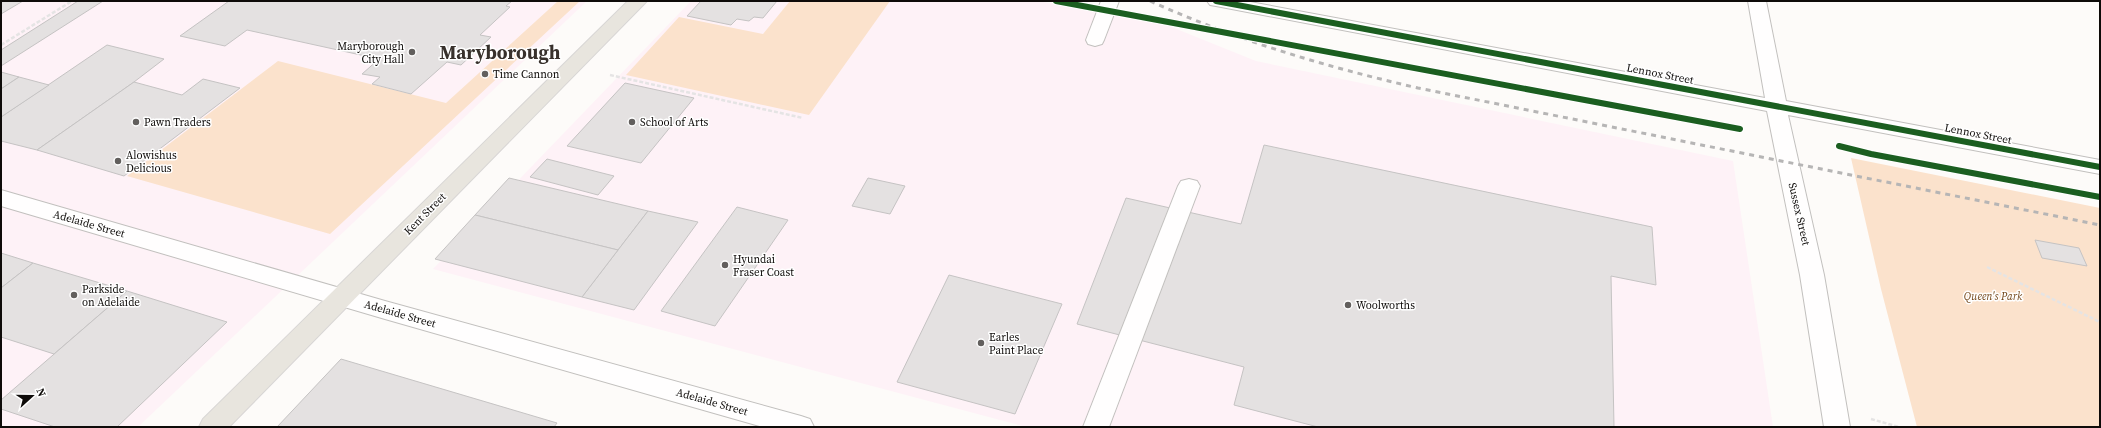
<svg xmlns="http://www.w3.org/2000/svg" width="2101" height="428" font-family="'Source Serif 4',serif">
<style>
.commercial{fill:#fef2f7}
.green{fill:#fbe2cc}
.building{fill:#e4e1e1;stroke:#c5c3c3}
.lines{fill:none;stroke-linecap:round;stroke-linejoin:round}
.minor-casing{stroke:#c2c0be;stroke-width:2}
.major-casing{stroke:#d8d6d5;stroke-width:2}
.path{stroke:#e5e4e4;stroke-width:2.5;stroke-dasharray:4 2;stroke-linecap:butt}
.minor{fill:#fffefe;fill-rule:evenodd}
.major{fill:#e8e5de;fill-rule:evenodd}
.rail{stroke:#b6b5b5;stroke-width:3;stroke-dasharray:5 5;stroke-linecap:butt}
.cycleway-casing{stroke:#fff;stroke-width:8}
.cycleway{stroke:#1b5e20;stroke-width:6}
.poi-dot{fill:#625f5d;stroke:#fff;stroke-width:1.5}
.labels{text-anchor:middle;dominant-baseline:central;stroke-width:3;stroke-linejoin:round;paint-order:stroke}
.poi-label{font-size:11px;fill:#0e0b09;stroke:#fff;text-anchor:start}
.street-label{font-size:11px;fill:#0e0b09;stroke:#fff}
.park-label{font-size:11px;font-style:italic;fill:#74471a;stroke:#fff}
.town-label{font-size:19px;font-weight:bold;fill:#38312c;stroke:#fff}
</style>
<rect width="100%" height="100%" fill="#fdfbf9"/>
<g class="commercial">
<polygon points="1,1 587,1 138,427 1,427"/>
<polygon points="691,1 1038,1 1169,26 1256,61 1733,161 1773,427 1026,427 433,269"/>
</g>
<g class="green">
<polygon points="558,1 580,1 330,234 127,176 278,61 446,103"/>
<polygon points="790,1 890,1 809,115 626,75 679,17 763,34"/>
<polygon points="1851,158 2100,208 2100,427 1917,427 1881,289"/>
</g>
<g class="building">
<polygon points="1,1 23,1 1,14"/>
<polygon points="78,1 103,1 1,66 1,50"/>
<polygon points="229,1 512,1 506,6 510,7 480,35 491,37 461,65 447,62 411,94 372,84 380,77 362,74 379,59 247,30 225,46 180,36"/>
<polygon points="701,1 777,1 763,18 754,17 749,21 737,19 731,25 687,16"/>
<polygon points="107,45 164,59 134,82 37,150 1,141 1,117"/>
<polygon points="1,72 19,77 1,89"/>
<polygon points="19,77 49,85 1,117 1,89"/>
<polygon points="203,79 240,88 124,176 37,150 134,82 182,95"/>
<polygon points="625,83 694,98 641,163 567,146"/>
<polygon points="1264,145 1652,227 1656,285 1611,276 1614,427 1318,427 1234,405 1244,367 1077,324 1126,198 1241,224"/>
<polygon points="547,159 614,176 598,195 530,177"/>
<polygon points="509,178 648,211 618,250 475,215"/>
<polygon points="868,178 905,186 890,214 852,206"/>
<polygon points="737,207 788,220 715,326 661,311"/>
<polygon points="648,211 698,222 634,310 582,297"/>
<polygon points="475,215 618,250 582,297 435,259"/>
<polygon points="2035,240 2079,248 2087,266 2042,258"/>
<polygon points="1,253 33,263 1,288"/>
<polygon points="33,263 127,291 54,354 1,337 1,288"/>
<polygon points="949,275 1062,304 1015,414 897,382"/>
<polygon points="127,291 227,322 117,427 55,427 1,409 1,400"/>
<polygon points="341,359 557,423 554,427 277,427"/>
</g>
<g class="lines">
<defs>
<g id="minor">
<polygon points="1101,1 1119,1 1104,40 1102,44 1095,46 1088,44 1086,40"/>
<polygon points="1207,1 1245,1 1765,98 1748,1 1766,1 1786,101 2100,160 2100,174 1788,115 1824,275 1850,427 1824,427 1800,275 1767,111 1216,6 1210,5"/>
<polygon points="1189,179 1197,181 1200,186 1109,427 1083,427 1178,186 1181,181"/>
<polygon points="1,190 385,301 801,416 810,419 814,427 763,427 385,319 1,206"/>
</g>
<polygon id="major" points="628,1 647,1 229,427 199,427 203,419"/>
</defs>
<use href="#minor" class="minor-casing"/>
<use href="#major" class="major-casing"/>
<g class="path">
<polyline points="1,45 72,1"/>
<polyline points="610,75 803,118"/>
<polyline points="1987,267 2100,322"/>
<polyline points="1871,419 1899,427"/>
</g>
<use href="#minor" class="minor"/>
<use href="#major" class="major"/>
<path class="rail" d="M 1150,1 C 1239,41 1323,66 1418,88 L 2100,225"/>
<defs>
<g id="cycleway">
<polyline points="1056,1 1740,129"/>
<polyline points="1216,1 2100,167"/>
<polyline points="1839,146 1871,154 2100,197"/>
</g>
</defs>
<use href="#cycleway" class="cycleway-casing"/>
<use href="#cycleway" class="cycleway"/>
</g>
<g class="poi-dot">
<circle cx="412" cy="52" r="4"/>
<circle cx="485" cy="74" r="4"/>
<circle cx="136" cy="122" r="4"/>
<circle cx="632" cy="122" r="4"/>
<circle cx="118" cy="161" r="4"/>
<circle cx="725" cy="265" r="4"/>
<circle cx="74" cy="295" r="4"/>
<circle cx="1348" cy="305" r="4"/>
<circle cx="981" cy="343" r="4"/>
</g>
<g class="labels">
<g class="poi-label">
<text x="404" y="46" text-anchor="end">Maryborough<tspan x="404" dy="13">City Hall</tspan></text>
<text x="493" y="74">Time Cannon</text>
<text x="144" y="122">Pawn Traders</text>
<text x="640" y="122">School of Arts</text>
<text x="126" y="155">Alowishus<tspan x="126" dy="13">Delicious</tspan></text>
<text x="733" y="259">Hyundai<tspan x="733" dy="13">Fraser Coast</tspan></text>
<text x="82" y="289">Parkside<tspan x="82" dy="13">on Adelaide</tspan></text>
<text x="1356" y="305">Woolworths</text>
<text x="989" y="337">Earles<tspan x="989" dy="13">Paint Place</tspan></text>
</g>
<g class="street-label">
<text transform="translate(1660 74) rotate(11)">Lennox Street</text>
<text transform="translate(1978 134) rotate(11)">Lennox Street</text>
<text transform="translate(425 214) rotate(-45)">Kent Street</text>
<text transform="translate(1799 214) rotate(77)">Sussex Street</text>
<text transform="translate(89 224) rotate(16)">Adelaide Street</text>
<text transform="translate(400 314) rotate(16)">Adelaide Street</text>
<text transform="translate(712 402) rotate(16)">Adelaide Street</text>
</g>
<g class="park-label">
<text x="1993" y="296">Queen's Park</text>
</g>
<g class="town-label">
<text x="500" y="52">Maryborough</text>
</g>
</g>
<rect width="2101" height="428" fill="none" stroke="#0e0b09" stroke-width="4"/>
<g transform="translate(32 396) rotate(69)" stroke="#ffffff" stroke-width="3" paint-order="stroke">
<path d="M0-3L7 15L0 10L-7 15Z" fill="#0e0b09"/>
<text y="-6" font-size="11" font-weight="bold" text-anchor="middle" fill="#0e0b09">N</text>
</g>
</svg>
